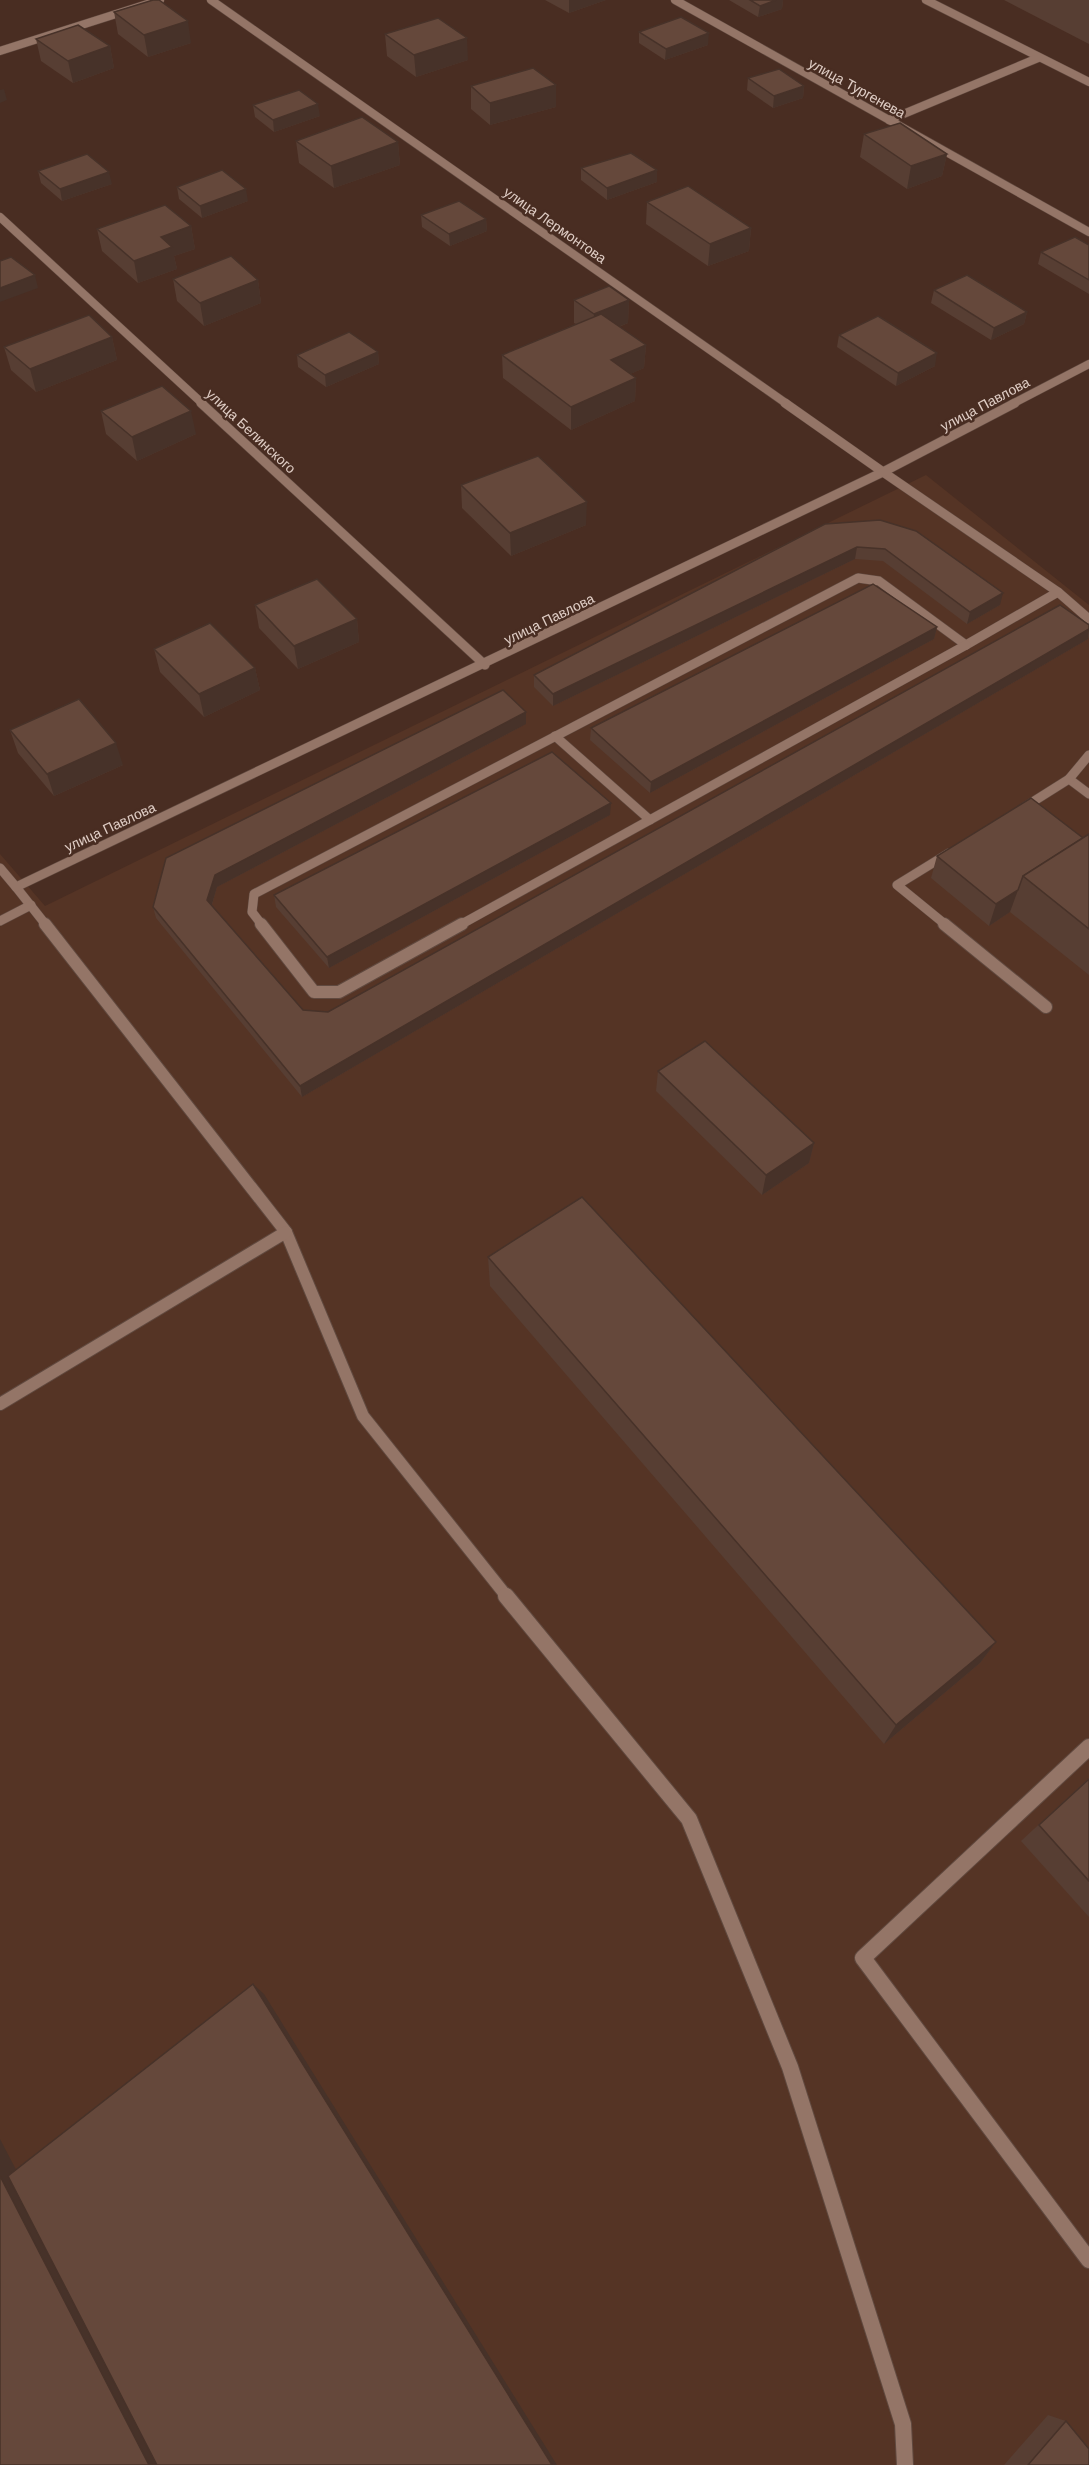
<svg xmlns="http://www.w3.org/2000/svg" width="1089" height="2465" font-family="Helvetica,sans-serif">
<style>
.built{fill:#553425}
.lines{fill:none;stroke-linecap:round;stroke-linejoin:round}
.lane-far3-casing{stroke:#60493f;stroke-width:9}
.lane-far2-casing{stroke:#60493f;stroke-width:10}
.lane-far1-casing{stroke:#60493f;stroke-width:14}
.lane-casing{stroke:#60493f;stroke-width:18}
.street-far1-casing{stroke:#60493f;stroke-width:9}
.street-casing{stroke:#60493f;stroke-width:10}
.lane-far3{stroke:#947567;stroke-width:8}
.lane-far2{stroke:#947567;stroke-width:9}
.lane-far1{stroke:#947567;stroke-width:12}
.lane{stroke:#947567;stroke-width:16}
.street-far1{stroke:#947567;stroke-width:8}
.street{stroke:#947567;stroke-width:9}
.wall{fill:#573e33}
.shaded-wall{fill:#473229}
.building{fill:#65483b;stroke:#473229;stroke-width:1.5}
.labels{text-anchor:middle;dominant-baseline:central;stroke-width:5;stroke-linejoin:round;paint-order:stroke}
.far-street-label{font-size:14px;fill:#e0cec6;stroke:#492d22}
</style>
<rect width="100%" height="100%" fill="#492d22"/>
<polygon class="built" points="926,475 1089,605 1089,2465 0,2465 0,854 45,906"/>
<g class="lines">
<defs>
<g id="lane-far3">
<polyline points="926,0 1089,82"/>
<polyline points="889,120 1038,58"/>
</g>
<g id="lane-far2">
<polyline points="883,472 1058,592 1089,619"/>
<polyline points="966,645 1058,592"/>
<polyline points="555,736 650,820"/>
<polyline points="1069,779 1089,794"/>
<polyline points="1023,808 1069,779 1089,755"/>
<polyline points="16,887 46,925"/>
<polyline points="0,921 31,905"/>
<polyline points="262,925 252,912 254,894 858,578 879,581 966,645"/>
<polyline points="460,925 966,645"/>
<polyline points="946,925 897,885 949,853"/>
</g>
<g id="lane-far1">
<polyline points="45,924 286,1232 363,1416 508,1598"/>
<polyline points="261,924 314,992 339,992 462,924"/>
<polyline points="944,924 1046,1007"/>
<polyline points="0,1404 286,1232"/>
</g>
<g id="lane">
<polyline points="506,1596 689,1819 790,2067 903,2424 905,2465"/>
<polyline points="1089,1747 863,1958 1089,2260"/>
</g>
<g id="street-far1">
<polyline points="211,0 787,404"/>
<polyline points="675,0 1089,232"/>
<polyline points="0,51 160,0"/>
<polyline points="0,217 203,404"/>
<polyline points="1012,404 1089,364"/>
</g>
<g id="street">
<polyline points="201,403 485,665"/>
<polyline points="785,403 883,472"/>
<polyline points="0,868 16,887 883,472 1015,403"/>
</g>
</defs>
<use href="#lane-far3" class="lane-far3-casing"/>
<use href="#lane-far2" class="lane-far2-casing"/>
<use href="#lane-far1" class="lane-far1-casing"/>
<use href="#lane" class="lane-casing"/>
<use href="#street-far1" class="street-far1-casing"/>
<use href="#street" class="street-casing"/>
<use href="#lane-far3" class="lane-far3"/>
<use href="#lane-far2" class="lane-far2"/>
<use href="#lane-far1" class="lane-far1"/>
<use href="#lane" class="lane"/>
<use href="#street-far1" class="street-far1"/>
<use href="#street" class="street"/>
</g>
<g class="wall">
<polygon points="545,0 606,0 569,13"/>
<polygon points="729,0 783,0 782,9 758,17"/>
<polygon points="1004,0 1089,0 1089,44"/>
<polygon points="114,12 191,43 148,57 118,34"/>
<polygon points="639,32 708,45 665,60 639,43"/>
<polygon points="385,34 468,60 416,77 387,56"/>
<polygon points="36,39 110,46 114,68 73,83 41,61"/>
<polygon points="748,78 804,86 803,98 773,108 747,90"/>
<polygon points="556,85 556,107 490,125 471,109 471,86"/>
<polygon points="253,105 320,116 274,132 255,117"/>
<polygon points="864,134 947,154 942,176 907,189 860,157"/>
<polygon points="296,141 398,142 400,165 334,188 299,163"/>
<polygon points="581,168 657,182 607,200 581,180"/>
<polygon points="38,171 112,184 62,201 41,183"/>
<polygon points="177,187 248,201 202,218 179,199"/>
<polygon points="647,202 751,228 749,251 708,266 646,224"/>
<polygon points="421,215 486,219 487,231 450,246 422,227"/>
<polygon points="191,226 195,249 174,256 177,269 138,283 102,251 97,229"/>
<polygon points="1089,245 1089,294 1038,264 1041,252"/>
<polygon points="173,279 258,280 261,303 204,326 177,301"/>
<polygon points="934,290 1027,312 1024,324 991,340 931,303"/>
<polygon points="574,300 629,300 628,323 619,327 646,345 644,368 630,374 636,378 635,401 571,430 503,378 502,355 576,324 574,323"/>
<polygon points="839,335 935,366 896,386 837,347"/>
<polygon points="112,337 117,360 36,392 11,370 4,347"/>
<polygon points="378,352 379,364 326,387 298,367 297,355"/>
<polygon points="101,411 196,434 137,461 106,434"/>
<polygon points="461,485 586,525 511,556 462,508"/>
<polygon points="880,520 1000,605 967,624 883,561 855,559 553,706 534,687 534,675"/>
<polygon points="255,605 357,619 359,642 298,669 259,628"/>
<polygon points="1089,625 1089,636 1088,639 302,1097 156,918 153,907 526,724 217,887 212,905 303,1010 328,1012"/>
<polygon points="937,627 934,639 650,793 590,740 591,728"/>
<polygon points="154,649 255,668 260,690 204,717 160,672"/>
<polygon points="10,730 123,765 54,796 18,753"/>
<polygon points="610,815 329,968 276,907 274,895"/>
<polygon points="1089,834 1089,975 1010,912 989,926 931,878 937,856 1083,838"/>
<polygon points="658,1071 814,1143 809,1163 762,1195 656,1091"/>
<polygon points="488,1257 996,1642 980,1663 884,1744 490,1286"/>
<polygon points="1089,1778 1089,1917 1021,1841"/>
<polygon points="1048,2415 1066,2421 1089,2465 1004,2465"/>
</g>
<g class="shaded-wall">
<polygon points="569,0 606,0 569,13"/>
<polygon points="776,0 783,0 782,9 758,17 760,6"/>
<polygon points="188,21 191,43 148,57 144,35"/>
<polygon points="709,33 708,45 665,60 666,49"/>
<polygon points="467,38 468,60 416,77 414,55"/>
<polygon points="110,46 114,68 73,83 68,61"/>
<polygon points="556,85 556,107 490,125 490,103"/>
<polygon points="804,86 803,98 773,108 774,96"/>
<polygon points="4,89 7,100 0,103 0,90"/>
<polygon points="318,104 320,116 274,132 273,120"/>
<polygon points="398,142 400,165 334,188 331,166"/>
<polygon points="947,154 942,176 907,189 911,166"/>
<polygon points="657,170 657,182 607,200 607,188"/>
<polygon points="109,172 112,184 62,201 60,189"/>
<polygon points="246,189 248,201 202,218 200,206"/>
<polygon points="486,219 487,231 450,246 449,234"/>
<polygon points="191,226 195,249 174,256 177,269 138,283 134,261 161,237"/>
<polygon points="751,228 749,251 708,266 710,244"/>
<polygon points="35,275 38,288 0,302 0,288"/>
<polygon points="258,280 261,303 204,326 200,303"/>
<polygon points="629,300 628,323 593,337 594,314"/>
<polygon points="1027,312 1024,324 991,340 994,328"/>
<polygon points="112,337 117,360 36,392 30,369"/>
<polygon points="646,345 644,368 610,383 611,360"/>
<polygon points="378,352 379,364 326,387 325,375"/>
<polygon points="937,353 935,366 896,386 898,373"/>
<polygon points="636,378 635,401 571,430 571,407"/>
<polygon points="191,411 196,434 137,461 132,437"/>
<polygon points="587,502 586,525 511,556 510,533"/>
<polygon points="857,547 855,559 553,706 553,694"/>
<polygon points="1003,593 1000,605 967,624 970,612"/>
<polygon points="357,619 359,642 298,669 294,646"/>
<polygon points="937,627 934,639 650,793 651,782"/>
<polygon points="1089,629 1088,639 302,1097 300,1086"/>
<polygon points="255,668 260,690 204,717 199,694"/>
<polygon points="526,712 526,724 217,887 210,911 207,900 215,875"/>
<polygon points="116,743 123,765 54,796 47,774"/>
<polygon points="611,803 610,815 329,968 327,957"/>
<polygon points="1018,890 1010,912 989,926 996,904"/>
<polygon points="814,1143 809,1163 762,1195 766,1175"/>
<polygon points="996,1642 980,1663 884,1744 896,1725"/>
<polygon points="253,1984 264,1994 557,2465 552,2465"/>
<polygon points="0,2139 23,2183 170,2465 149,2465 0,2176"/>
</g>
<g class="building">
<polygon points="153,0 159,0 188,21 144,35 114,12"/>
<polygon points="750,0 776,0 760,6"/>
<polygon points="681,17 709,33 666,49 639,32"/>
<polygon points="438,18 467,38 414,55 385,34"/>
<polygon points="78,25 110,46 68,61 36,39"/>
<polygon points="533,68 556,85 490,103 471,86"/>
<polygon points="779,69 804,86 774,96 748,78"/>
<polygon points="299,90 318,104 273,120 253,105"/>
<polygon points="362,117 398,142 331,166 296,141"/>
<polygon points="900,123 947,154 911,166 864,134"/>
<polygon points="631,153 657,170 607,188 581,168"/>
<polygon points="87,154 109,172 60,189 38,171"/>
<polygon points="222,170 246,189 200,206 177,187"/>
<polygon points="688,186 751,228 710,244 647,202"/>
<polygon points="459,201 486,219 449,234 421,215"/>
<polygon points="165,205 191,226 161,237 172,247 134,261 97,229"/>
<polygon points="1075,237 1089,245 1089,280 1041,252"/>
<polygon points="231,256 258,280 200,303 173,279"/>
<polygon points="11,257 35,275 0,288 0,261"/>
<polygon points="967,275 1027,312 994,328 934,290"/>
<polygon points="609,286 629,300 594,314 574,300"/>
<polygon points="601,314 646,345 611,360 636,378 571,407 502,355"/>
<polygon points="89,315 112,337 30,369 4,347"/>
<polygon points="878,316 937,353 898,373 839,335"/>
<polygon points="349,332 378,352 325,375 297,355"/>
<polygon points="162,386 191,411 132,437 101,411"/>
<polygon points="538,456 587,502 510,533 461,485"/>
<polygon points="880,520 916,531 1003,593 970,612 885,549 857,547 553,694 534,675 825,524"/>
<polygon points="317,579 357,619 294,646 255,605"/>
<polygon points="873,584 937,627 651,782 591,728"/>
<polygon points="1060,605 1089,625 1089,629 300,1086 153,907 166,858 503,690 526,712 215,875 207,900 303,1010 328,1012"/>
<polygon points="210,623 255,668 199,694 154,649"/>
<polygon points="79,699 116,743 47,774 10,730"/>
<polygon points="552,752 611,803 327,957 274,895"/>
<polygon points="1031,798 1083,838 1023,876 1018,890 996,904 937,856"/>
<polygon points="1089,834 1089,929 1023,876"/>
<polygon points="705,1041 814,1143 766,1175 658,1071"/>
<polygon points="582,1197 996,1642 896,1725 488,1257"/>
<polygon points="1089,1779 1089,1881 1039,1825"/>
<polygon points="253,1984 552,2465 157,2465 8,2176"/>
<polygon points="0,2176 2,2180 149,2465 0,2465"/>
<polygon points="1066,2421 1089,2449 1089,2465 1028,2465"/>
</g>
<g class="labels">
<g class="far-street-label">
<text transform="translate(857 88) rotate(29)">улица Тургенева</text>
<text transform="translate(555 225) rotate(35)">улица Лермонтова</text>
<text transform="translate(985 404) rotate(-28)">улица Павлова</text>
<text transform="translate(251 431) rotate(43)">улица Белинского</text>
<text transform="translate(549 619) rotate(-26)">улица Павлова</text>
<text transform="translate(110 827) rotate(-25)">улица Павлова</text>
</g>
</g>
</svg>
